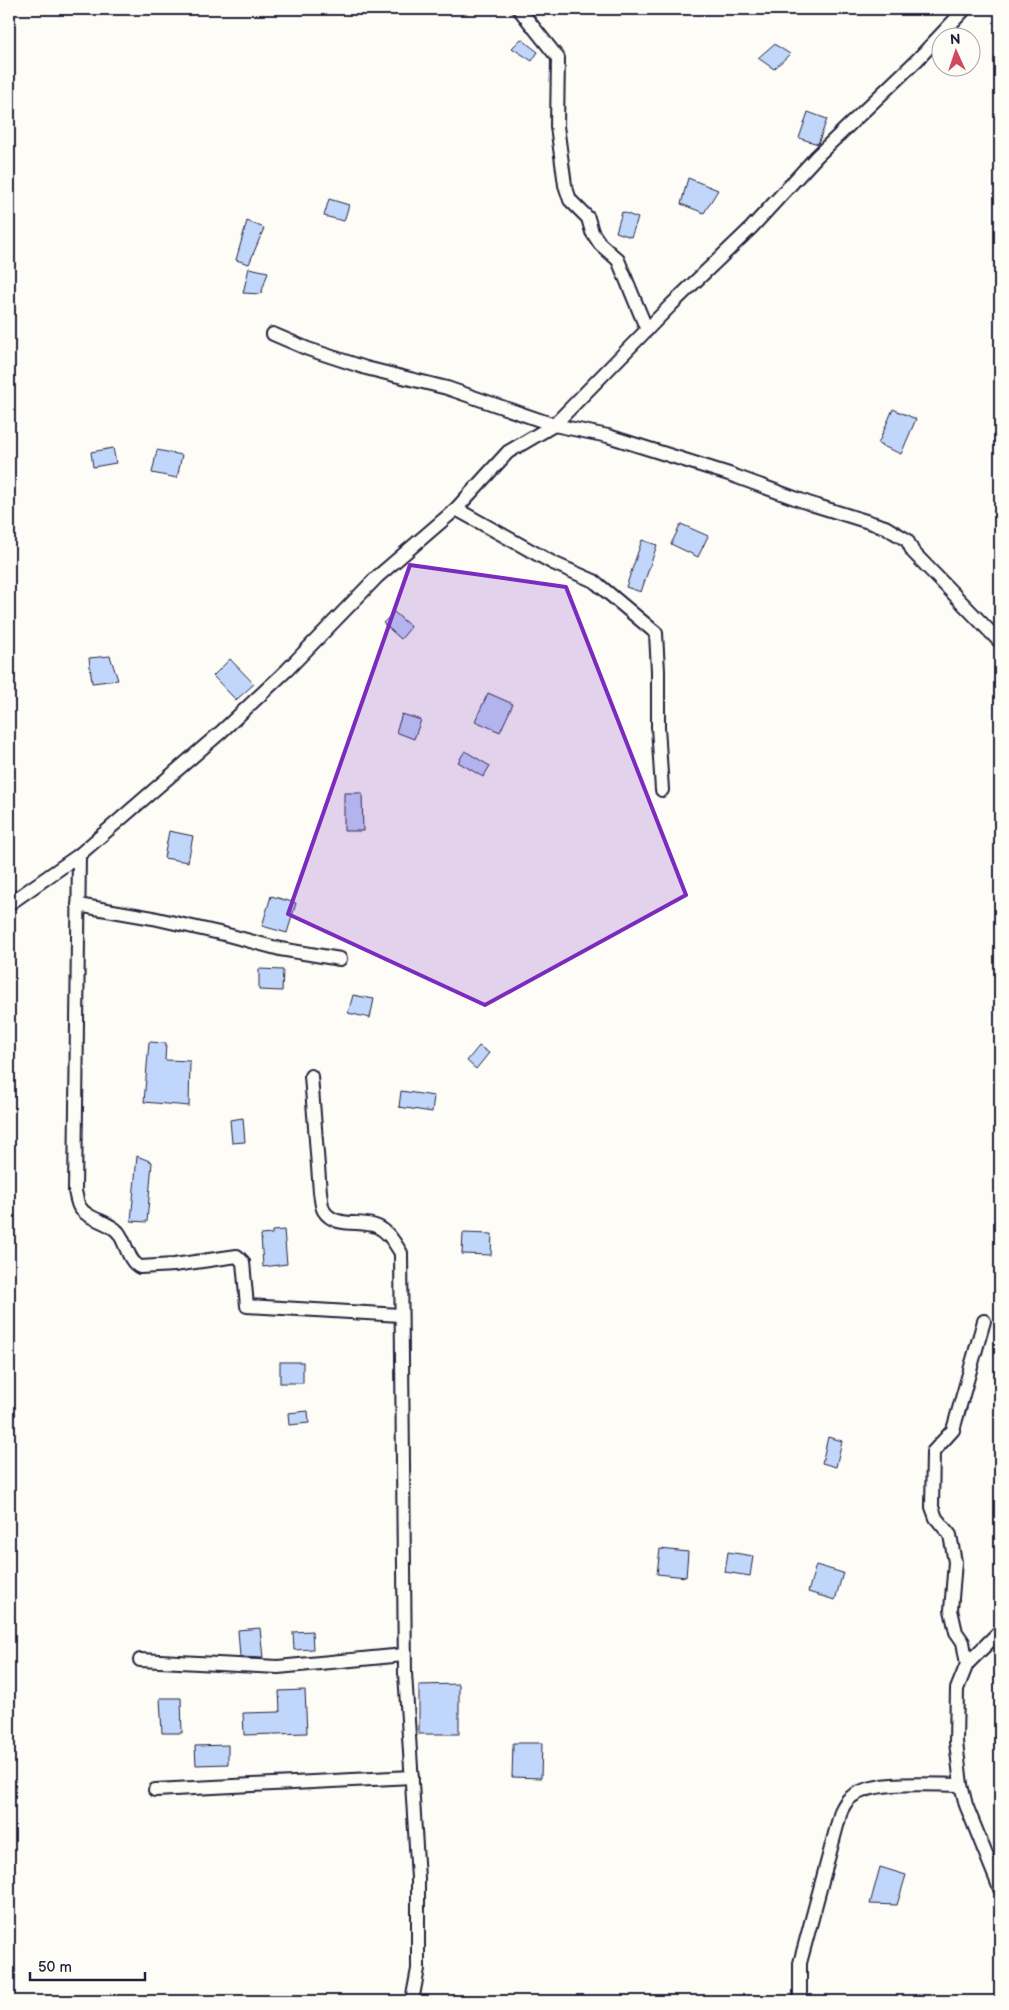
<svg xmlns="http://www.w3.org/2000/svg" width="1009" height="2010" font-family="'Balsamiq Sans',sans-serif">
<style>
.building{fill:#c1d6fb;stroke:#22223b}
.lines{fill:none;stroke-linecap:round;stroke-linejoin:round}
.minor-casing{stroke:#22223b;stroke-width:16}
.minor{stroke:#fdfcf7;stroke-width:12}
.marked{fill:#7b2cbf;fill-opacity:0.2;stroke:#7b2cbf;stroke-width:4;stroke-linejoin:round}
</style>
<rect width="100%" height="100%" fill="#fdfcf7"/>
<filter id="ink" filterUnits="userSpaceOnUse"><feTurbulence type="fractalNoise" baseFrequency=".02" numOctaves="2"/><feDisplacementMap in="SourceGraphic" scale="10" xChannelSelector="R" yChannelSelector="G"/><feConvolveMatrix kernelMatrix="1 2 1 2 8 2 1 2 1" color-interpolation-filters="sRGB"/></filter>
<g filter="url(#ink)">
<g class="building">
<polygon points="521,39 538,52 532,61 512,48"/>
<polygon points="774,44 790,54 774,69 758,58"/>
<polygon points="808,112 827,119 818,144 799,138"/>
<polygon points="688,178 718,190 704,213 681,204"/>
<polygon points="329,199 349,205 344,221 324,216"/>
<polygon points="622,212 638,218 631,237 616,232"/>
<polygon points="247,221 264,228 249,264 236,260"/>
<polygon points="249,268 268,272 261,294 243,293"/>
<polygon points="893,409 916,419 901,454 878,444"/>
<polygon points="113,448 116,463 93,467 91,452"/>
<polygon points="157,450 182,455 177,478 152,473"/>
<polygon points="681,524 708,536 698,557 671,544"/>
<polygon points="642,540 657,545 641,592 626,587"/>
<polygon points="394,612 411,627 401,639 383,623"/>
<polygon points="110,656 118,680 92,683 89,658"/>
<polygon points="230,659 254,684 236,700 213,676"/>
<polygon points="488,693 513,704 500,732 475,721"/>
<polygon points="402,714 421,720 414,739 396,732"/>
<polygon points="465,751 490,766 483,777 458,762"/>
<polygon points="344,793 362,793 363,831 344,831"/>
<polygon points="169,831 193,836 188,862 164,858"/>
<polygon points="271,896 296,903 287,933 262,926"/>
<polygon points="259,969 283,970 282,991 259,990"/>
<polygon points="353,995 374,999 370,1018 348,1013"/>
<polygon points="149,1042 166,1043 165,1060 190,1061 189,1106 144,1102"/>
<polygon points="479,1046 489,1053 476,1069 467,1061"/>
<polygon points="401,1091 434,1096 432,1112 399,1107"/>
<polygon points="243,1118 245,1142 232,1143 230,1120"/>
<polygon points="137,1156 152,1162 147,1222 131,1221"/>
<polygon points="284,1230 287,1264 263,1267 261,1235 272,1234 272,1231"/>
<polygon points="463,1233 492,1234 491,1255 462,1254"/>
<rect x="280" y="1362" width="23" height="21"/>
<polygon points="308,1411 309,1423 289,1425 288,1413"/>
<polygon points="828,1437 842,1441 836,1467 822,1463"/>
<polygon points="660,1549 688,1552 686,1577 657,1574"/>
<polygon points="728,1552 753,1556 750,1576 725,1572"/>
<polygon points="816,1565 843,1573 835,1600 808,1592"/>
<polygon points="260,1628 263,1658 240,1657 238,1630"/>
<polygon points="312,1631 313,1649 294,1650 293,1632"/>
<polygon points="459,1684 459,1734 419,1734 419,1685"/>
<polygon points="305,1690 307,1733 244,1735 243,1713 280,1712 279,1691"/>
<polygon points="160,1698 181,1698 182,1733 162,1733"/>
<polygon points="513,1743 542,1743 541,1778 512,1777"/>
<polygon points="228,1745 228,1764 196,1765 195,1746"/>
<polygon points="880,1867 906,1875 897,1905 870,1904"/>
</g>
<g class="lines">
<defs>
<g id="minor">
<polyline points="519,9 558,58 557,126 565,185 570,200 588,218 592,232 600,244 618,260 647,330"/>
<polyline points="273,334 308,349 366,368 447,388 554,425 608,436 729,474 811,504 885,527 907,540 913,552 1000,642"/>
<polyline points="456,509 553,563 594,581 656,633 658,671 658,727 662,790"/>
<path d="M 79,855 L 75,1191 C 76,1195 77,1202 79,1206 C 87,1220 107,1220 118,1232 C 126,1242 128,1262 140,1267 L 174,1265 L 237,1256 L 243,1262 L 247,1306 L 400,1315"/>
<polyline points="9,904 79,855 221,732 287,670 377,577 456,509 508,452 554,425 672,304 751,228 817,156 917,60 965,9"/>
<polyline points="78,905 153,918 224,934 280,949 340,959"/>
<path d="M 311,1076 L 320,1192 C 321,1197 321,1206 324,1211 C 335,1229 363,1219 378,1227 C 389,1232 395,1244 401,1253 L 405,1673 L 418,1878 L 418,1969 L 412,2001"/>
<polyline points="984,1321 953,1430 933,1452 932,1507 936,1518 950,1535 955,1562 951,1610 956,1632 963,1642 967,1664 957,1689 956,1742 961,1785 966,1805 1000,1889"/>
<polyline points="140,1660 278,1667 404,1655"/>
<polyline points="967,1664 1000,1631"/>
<polyline points="155,1790 412,1777"/>
<path d="M 800,2001 L 800,1963 L 841,1811 C 843,1807 846,1801 850,1798 C 872,1779 932,1785 961,1785"/>
</g>
</defs>
<use href="#minor" class="minor-casing"/>
<use href="#minor" class="minor"/>
</g>
</g>
<path class="marked" d="M 410,565 L 566,587 L 686,895 L 485,1005 L 288,914 Z"/>
<rect width="1009" height="2010" fill="none" stroke="#fdfcf7" stroke-width="30"/>
<rect x="15" y="15" width="979" height="1980" fill="none" stroke="#22223b" stroke-width="2" filter="url(#ink)"/>
<g transform="translate(956 52) rotate(357)"><circle r="24" fill="#fdfcf7" stroke="#a5a5ac"/>
<path d="M0-4L9 19L0 12L-9 19Z" fill="#d1495b"/>
<text y="-8" font-size="14" font-weight="bold" text-anchor="middle" fill="#22223b">N</text>
</g>
<path d="M30 1972v8h115v-8" fill="none" stroke="#22223b" stroke-width="2.5"/>
<text x="38" y="1972" font-size="15" fill="#22223b" stroke="#fdfcf7" stroke-width="4" paint-order="stroke">50 m</text>
</svg>
